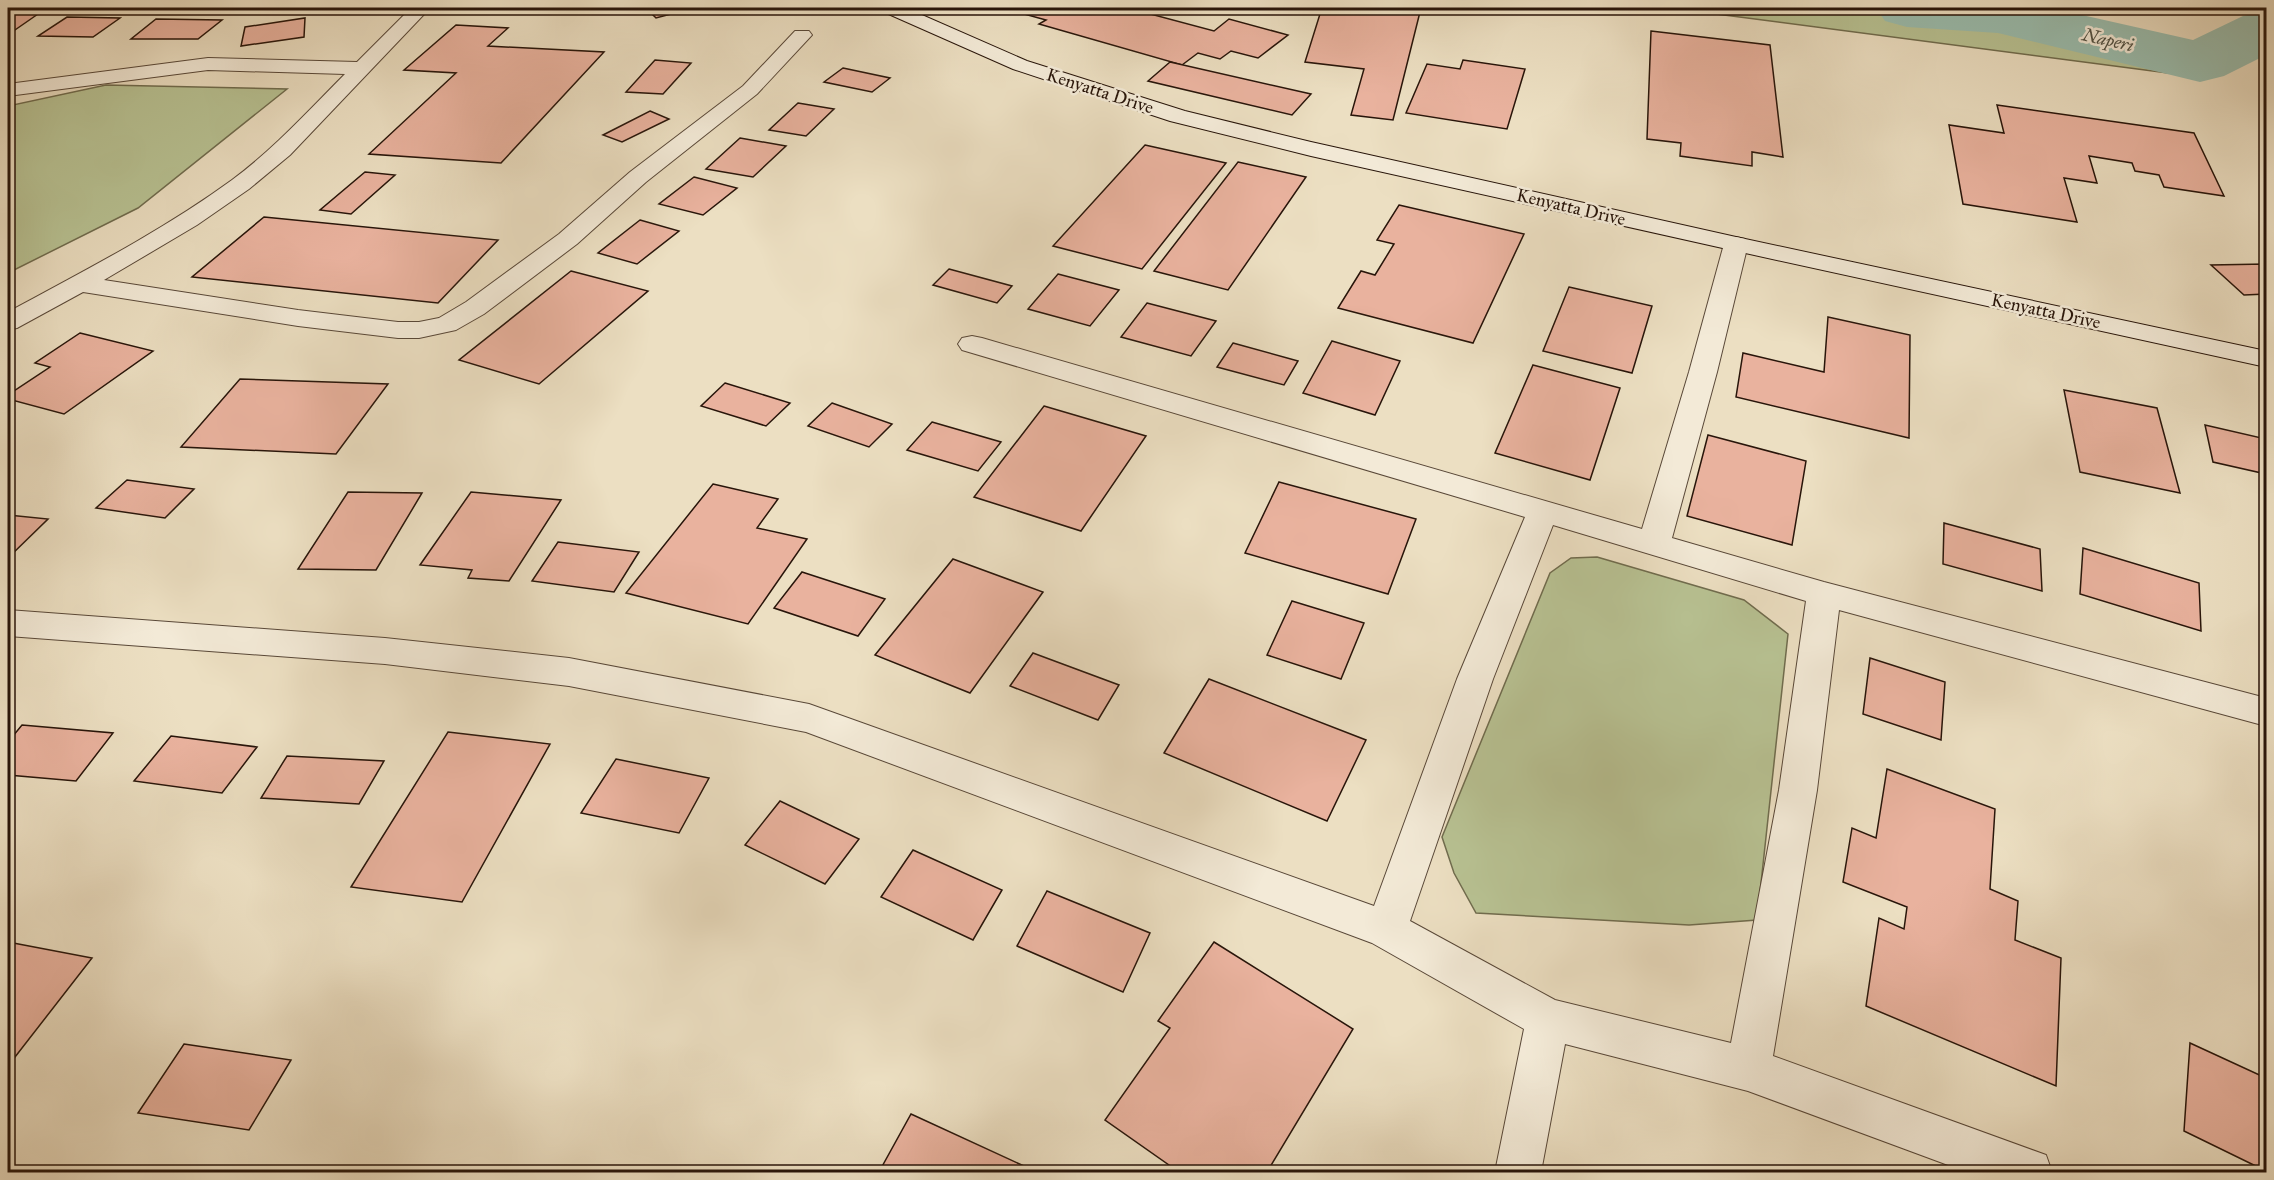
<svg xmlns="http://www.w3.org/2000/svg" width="2274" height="1180" font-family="'IM FELL Great Primer',serif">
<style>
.green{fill:#b8c293;stroke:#706c4e;stroke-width:1.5}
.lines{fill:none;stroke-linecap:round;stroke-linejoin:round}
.river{fill:#9abdae;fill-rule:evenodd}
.building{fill:#e9b29e;stroke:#28150a;stroke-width:1.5}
.minor-casing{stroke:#594838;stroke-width:2}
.secondary-casing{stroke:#28150a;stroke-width:2}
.minor{fill:#f3ead7;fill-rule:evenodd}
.secondary{fill:#f3ead7;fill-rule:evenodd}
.labels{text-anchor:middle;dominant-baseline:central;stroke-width:5;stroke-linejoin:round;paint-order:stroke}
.far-water-label{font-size:18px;font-style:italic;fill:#505043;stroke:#f3ead7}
.far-street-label{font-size:18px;fill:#28150a;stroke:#f3ead7}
</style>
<rect width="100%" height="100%" fill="#ecdfc2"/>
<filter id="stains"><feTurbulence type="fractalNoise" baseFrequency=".00333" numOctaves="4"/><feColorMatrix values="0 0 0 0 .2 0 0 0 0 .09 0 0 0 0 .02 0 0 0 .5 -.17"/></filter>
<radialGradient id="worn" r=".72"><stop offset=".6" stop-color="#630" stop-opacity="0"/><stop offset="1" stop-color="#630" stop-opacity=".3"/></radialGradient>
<g class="green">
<polygon points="1670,8 1976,8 2168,73"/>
<polygon points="106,85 287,89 138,208 8,273 8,106"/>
<polygon points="1597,557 1744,600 1788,634 1757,920 1689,925 1476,913 1454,873 1442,837 1550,573 1571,558"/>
</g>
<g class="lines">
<polygon class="river" points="1876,8 2051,8 2193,40 2243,16 2266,11 2266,55 2224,76 2200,82 1998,33 1907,27 1885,21"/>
</g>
<g class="building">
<polygon points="604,8 637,8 612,14"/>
<polygon points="654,8 689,8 690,9 656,18 647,9"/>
<polygon points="1002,8 1128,8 1214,31 1229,19 1288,35 1258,58 1231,51 1220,59 1198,53 1182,65 1039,24 1046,20"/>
<polygon points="1307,8 1421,8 1393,120 1351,115 1364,69 1305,62 1320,14 1304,13"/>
<polygon points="8,13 38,14 12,32 8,31"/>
<polygon points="67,17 120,18 93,37 38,36"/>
<polygon points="305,18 304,37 241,46 245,27"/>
<polygon points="156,19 222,20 198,39 131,39"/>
<polygon points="456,25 508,28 488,46 604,52 501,163 369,154 456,73 404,70"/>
<polygon points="1651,31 1770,45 1783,157 1752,152 1752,166 1680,156 1681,143 1647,139"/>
<polygon points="655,60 691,63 663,94 626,92"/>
<polygon points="1463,60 1525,69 1507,129 1406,113 1427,64 1460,69"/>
<polygon points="1170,62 1311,94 1292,115 1148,81"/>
<polygon points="843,68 890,78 872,92 824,82"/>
<polygon points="798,103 834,109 806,136 769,130"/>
<polygon points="1997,105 2194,133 2224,196 2164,187 2159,175 2135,171 2132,163 2089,156 2097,183 2064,178 2077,222 1963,204 1949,125 2004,133"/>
<polygon points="650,111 669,119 622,142 603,135"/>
<polygon points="740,138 786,146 753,177 706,169"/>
<polygon points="1145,145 1226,163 1142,269 1053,246"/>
<polygon points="1238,162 1306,177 1228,290 1154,271"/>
<polygon points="365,172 395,175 351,214 320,210"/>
<polygon points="694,177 737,188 703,215 659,204"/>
<polygon points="1399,205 1524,234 1473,343 1338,308 1361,271 1375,275 1394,244 1377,240"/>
<polygon points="264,217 498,240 438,303 192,277"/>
<polygon points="640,220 679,231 637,264 598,253"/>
<polygon points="2266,264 2266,294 2244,295 2211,265"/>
<polygon points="949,269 1012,286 997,303 933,285"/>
<polygon points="571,271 648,291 539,384 459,360"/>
<polygon points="1058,274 1119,290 1090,326 1028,309"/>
<polygon points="1569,287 1652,306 1632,373 1543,351"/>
<polygon points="1147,303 1216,321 1191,356 1121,337"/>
<polygon points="1828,317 1910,335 1909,438 1736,397 1743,353 1824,372"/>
<polygon points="80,333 153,351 64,414 8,399 8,395 50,367 35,363"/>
<polygon points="1332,341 1400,361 1375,415 1303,393"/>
<polygon points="1233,343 1298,361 1284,385 1217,367"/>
<polygon points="1533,365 1620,388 1590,480 1495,453"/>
<polygon points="240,379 388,384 336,454 181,447"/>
<polygon points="725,383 790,403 766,426 701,406"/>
<polygon points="2064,390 2157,408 2180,493 2080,472"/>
<polygon points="832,403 892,424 869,447 808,426"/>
<polygon points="1044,406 1146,436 1081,531 974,497"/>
<polygon points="932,422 1001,442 978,471 907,450"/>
<polygon points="2205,425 2266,439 2266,474 2213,462"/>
<polygon points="1708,435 1806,461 1792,545 1687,516"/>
<polygon points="127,480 194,489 165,518 96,508"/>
<polygon points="1279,482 1416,519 1388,594 1245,553"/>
<polygon points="713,484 778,499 757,528 807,539 748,624 626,593"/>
<polygon points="348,492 422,493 376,570 298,569"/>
<polygon points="471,492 561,500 509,581 468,578 472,570 420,565"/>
<polygon points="8,515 48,519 8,558"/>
<polygon points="1944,523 2040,549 2042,591 1943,564"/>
<polygon points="558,542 639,552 614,592 532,581"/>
<polygon points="2083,548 2199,583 2201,631 2080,594"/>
<polygon points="953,559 1043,592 970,693 875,655"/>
<polygon points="802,572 885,599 858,636 774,608"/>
<polygon points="1292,601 1364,623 1341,679 1267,655"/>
<polygon points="1033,653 1119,685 1098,720 1010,686"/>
<polygon points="1870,658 1945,682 1941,740 1863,714"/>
<polygon points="1209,679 1366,740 1327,821 1164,753"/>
<polygon points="22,725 113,733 76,781 8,775 8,742"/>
<polygon points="448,732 550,744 462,902 351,887"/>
<polygon points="171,736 257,747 222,793 134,781"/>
<polygon points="287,756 384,761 359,804 261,798"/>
<polygon points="616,759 709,778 679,833 581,813"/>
<polygon points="1887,769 1995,809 1990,889 2018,901 2015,940 2061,958 2056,1086 1866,1006 1879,918 1904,929 1907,907 1843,882 1852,828 1876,838"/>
<polygon points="780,801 859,839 825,884 745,845"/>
<polygon points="913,850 1002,890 973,940 881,897"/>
<polygon points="1047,891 1150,933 1123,992 1017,946"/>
<polygon points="8,942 92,958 8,1066"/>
<polygon points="1214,942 1353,1029 1267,1172 1179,1172 1105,1120 1170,1028 1158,1021"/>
<polygon points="2190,1043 2266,1078 2266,1171 2184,1131"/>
<polygon points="184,1044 291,1060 249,1130 138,1113"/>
<polygon points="911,1114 1037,1172 879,1172"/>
</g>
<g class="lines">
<defs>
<g id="minor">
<path d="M 411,8 L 430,8 L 290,155 L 249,189 L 197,225 L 104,280 L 298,310 L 398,322 L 419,322 L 439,318 L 466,302 L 559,234 L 630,172 L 743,86 L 795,31 L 809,31 L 812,35 L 757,94 L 646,182 L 577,244 L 484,314 L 456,330 L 419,338 L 398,338 L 298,326 L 83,292 L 17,328 L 8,330 L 8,312 C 84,271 162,231 232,180 C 274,149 309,110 345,74 L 208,70 L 8,96 L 8,84 L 208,58 L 357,62 Z"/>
<path d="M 1736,237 L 1745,239 L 1748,244 L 1717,372 L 1672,538 L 1824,582 L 2266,698 L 2266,726 L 1839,610 L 1817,790 L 1773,1056 L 2046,1155 L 2052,1172 L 1967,1172 L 1748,1091 L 1565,1044 L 1541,1172 L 1495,1172 L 1524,1029 L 1372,943 L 806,732 L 569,686 L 385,664 L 8,636 L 8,610 L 385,638 L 569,658 L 809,704 L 1374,906 L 1457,679 L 1525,517 L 962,350 L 958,344 L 962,338 L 972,336 L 982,338 L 1642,529 L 1689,372 L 1724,244 L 1727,239 ZM 1553,525 L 1806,601 L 1779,790 L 1731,1043 L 1555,1000 L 1410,921 L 1493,679 Z"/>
</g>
<polygon id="secondary" points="882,8 906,8 1027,61 1185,111 1311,142 1736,237 2266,351 2266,367 1736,251 1311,156 1170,121 1013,69 884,12"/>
</defs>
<use href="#minor" class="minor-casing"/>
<use href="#secondary" class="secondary-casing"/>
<use href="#minor" class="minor"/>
<use href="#secondary" class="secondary"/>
</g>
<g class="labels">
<g class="far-water-label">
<text transform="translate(2108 40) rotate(13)">Naperi</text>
</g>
<g class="far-street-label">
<text transform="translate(1100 91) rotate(18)">Kenyatta Drive</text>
<text transform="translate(1571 207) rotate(13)">Kenyatta Drive</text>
<text transform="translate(2046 311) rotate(12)">Kenyatta Drive</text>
</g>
</g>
<rect width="2274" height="1180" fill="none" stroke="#ecdfc2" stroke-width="30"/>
<rect x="9" y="9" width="2256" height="1162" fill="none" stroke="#28150a" stroke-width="3"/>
<rect x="15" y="15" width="2244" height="1150" fill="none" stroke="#28150a" stroke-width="1.5"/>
<rect width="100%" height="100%" filter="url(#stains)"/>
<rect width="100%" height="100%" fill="url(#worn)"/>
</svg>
